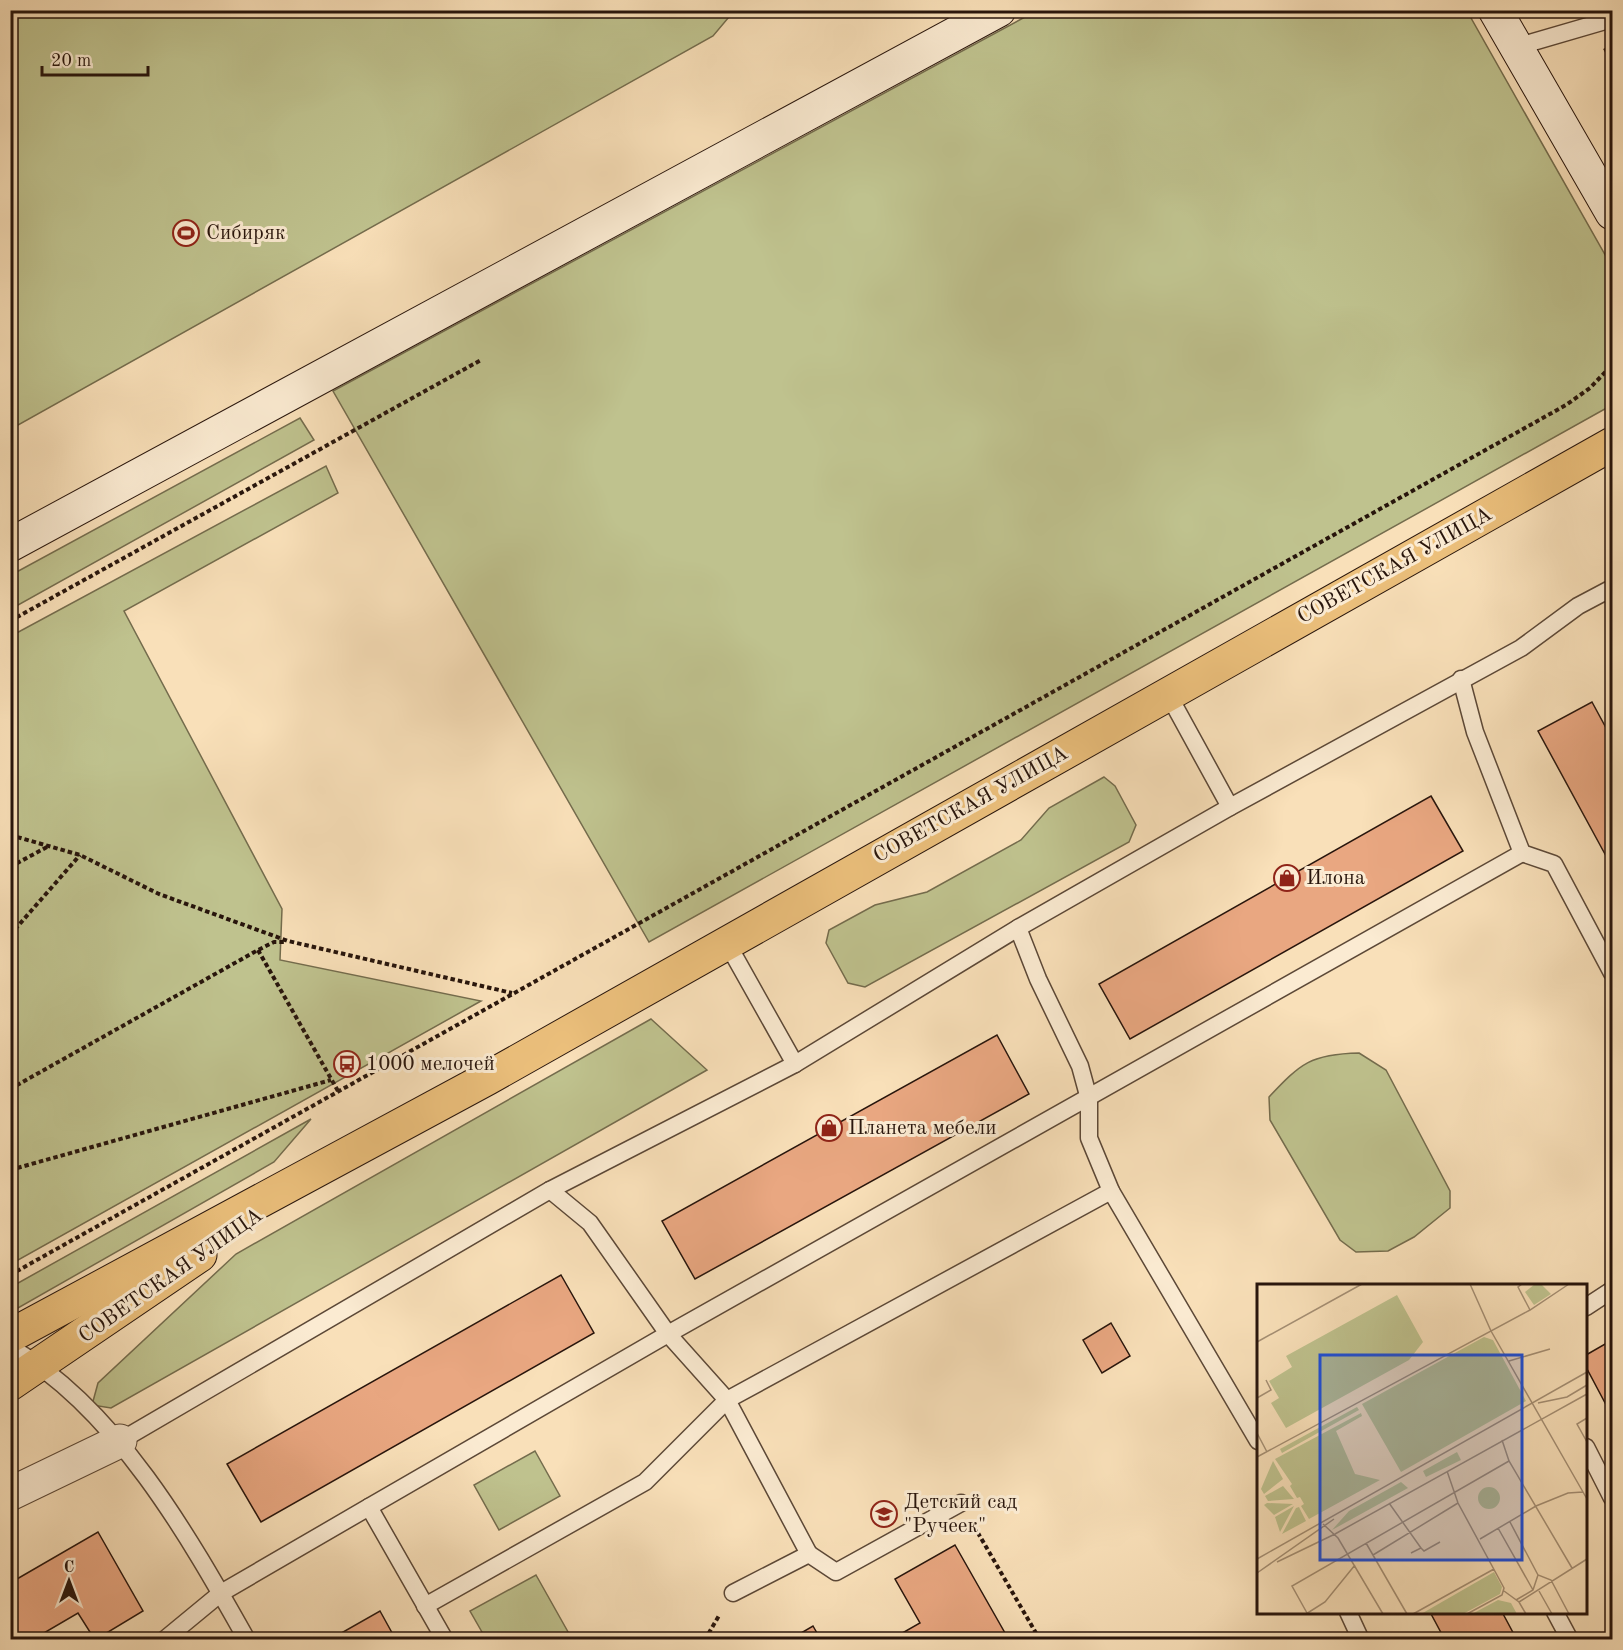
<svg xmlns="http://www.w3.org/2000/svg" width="1623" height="1650" font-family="'Old Standard TT',serif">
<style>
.green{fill:#bfc28e;stroke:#746c4d;stroke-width:1.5}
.building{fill:#e9a781;stroke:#28150c;stroke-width:1.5}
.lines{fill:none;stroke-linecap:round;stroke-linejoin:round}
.service-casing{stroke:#5c4837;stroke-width:19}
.minor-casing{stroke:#5c4837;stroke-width:35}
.secondary-casing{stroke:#28150c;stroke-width:35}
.primary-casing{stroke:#28150c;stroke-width:35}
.path{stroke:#28150c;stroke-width:4;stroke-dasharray:4.5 3;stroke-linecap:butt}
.service{stroke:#fbebd2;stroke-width:16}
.minor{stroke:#fbebd2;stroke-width:33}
.secondary{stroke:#fbebd2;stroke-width:33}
.primary{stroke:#ecc07c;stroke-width:33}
.labels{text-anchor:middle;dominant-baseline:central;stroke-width:6;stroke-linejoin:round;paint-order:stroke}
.poi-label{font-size:21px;fill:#28150c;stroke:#fbebd2;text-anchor:start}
.street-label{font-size:21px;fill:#28150c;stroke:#fbebd2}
.inset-road{fill:none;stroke:#a58f74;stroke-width:1.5}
.view{fill:#1d4ed8;fill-opacity:0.15;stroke:#1d4ed8;stroke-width:3}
.inset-edge{fill:none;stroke:#28150c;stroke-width:3}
</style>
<rect width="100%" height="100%" fill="#f9e0b9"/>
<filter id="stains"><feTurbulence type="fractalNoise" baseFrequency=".00333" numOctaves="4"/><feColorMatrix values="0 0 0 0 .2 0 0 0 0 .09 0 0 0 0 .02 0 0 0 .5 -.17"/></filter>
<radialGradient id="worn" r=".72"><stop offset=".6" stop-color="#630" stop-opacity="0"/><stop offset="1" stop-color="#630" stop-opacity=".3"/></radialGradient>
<g class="green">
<polygon points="1038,10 1467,11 1612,267 1612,405 649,942 333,391"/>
<polygon points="10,11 11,10 734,11 713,36 11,429"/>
<polygon points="300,418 314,440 11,609 11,575"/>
<polygon points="326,466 338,493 124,611 282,909 280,960 481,1001 11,1264 11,636"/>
<polygon points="1104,777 1115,786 1136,825 1129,842 865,987 848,983 826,943 829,930 875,905 927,892 1021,840 1049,808"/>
<polygon points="651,1019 707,1070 111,1408 92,1405 98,1383 236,1254"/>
<path d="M 1359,1053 L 1386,1070 L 1450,1191 L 1450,1208 L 1414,1237 L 1388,1251 L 1356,1252 L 1340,1240 L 1270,1120 L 1269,1097 C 1301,1063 1311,1054 1359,1053 Z"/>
<polygon points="311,1119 274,1162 11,1312 11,1287"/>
<polygon points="535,1451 560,1496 499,1530 474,1485"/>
<polygon points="536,1575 572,1639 486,1639 470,1611"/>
</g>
<g class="building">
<polygon points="1592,702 1612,739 1612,867 1538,731"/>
<polygon points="1431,796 1463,851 1130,1039 1099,984"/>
<polygon points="997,1035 1029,1094 695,1279 662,1221"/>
<polygon points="561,1275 594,1333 261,1522 227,1464"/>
<polygon points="1111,1323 1130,1356 1102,1373 1083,1340"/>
<polygon points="1612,1340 1612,1416 1586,1367 1586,1355"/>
<polygon points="98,1532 143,1611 95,1640 78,1613 32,1640 10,1640 10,1583"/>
<polygon points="955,1545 1009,1640 890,1640 920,1623 895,1579"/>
<polygon points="380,1611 396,1640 329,1640"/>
<polygon points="1430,1612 1502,1612 1517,1640 1445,1640"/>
<polygon points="813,1626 821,1640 789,1640"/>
</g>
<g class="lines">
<defs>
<g id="service">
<polyline points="1516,47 1612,19"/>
<polyline points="1461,679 1475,732 1522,853 1554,864 1612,973"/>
<polyline points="1168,694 1230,807"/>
<polyline points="1018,928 1038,979 1080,1066 1089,1099 1089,1138 1111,1191 1258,1441"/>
<polyline points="727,943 795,1064"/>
<polyline points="550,1190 590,1223 668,1334 727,1400 809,1554 733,1593"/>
<polyline points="1586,1307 1612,1290"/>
<path d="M 10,1347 C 116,1408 188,1535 247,1640"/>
<polyline points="120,1441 550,1190 795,1064 1018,928 1230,807 1521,648 1578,606 1612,588"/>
<polyline points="1586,1447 1612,1498"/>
<polyline points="369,1507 445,1640"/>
<polyline points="809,1554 836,1572 961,1503"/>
<polyline points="425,1606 645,1482 727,1400 1111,1191"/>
<polyline points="1348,1612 1361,1640"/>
<polyline points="1555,1612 1570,1640"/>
<polyline points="164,1640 221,1593 369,1507 668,1334 1522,853"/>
</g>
<polyline id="minor" points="10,1494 120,1441"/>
<g id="secondary">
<polyline points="1495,10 1612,213"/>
<polyline points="10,545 999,10"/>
</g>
<g id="primary">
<polyline points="10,1336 488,1078 1612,444"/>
<polyline points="10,1384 200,1255"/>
</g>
</defs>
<use href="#service" class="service-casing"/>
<use href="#minor" class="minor-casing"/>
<use href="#secondary" class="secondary-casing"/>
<use href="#primary" class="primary-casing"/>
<g class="path">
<polyline points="1605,48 1612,62"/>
<polyline points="10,621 481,360"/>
<polyline points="10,835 80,855 159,894 288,941 512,993"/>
<polyline points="10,867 47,847"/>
<polyline points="10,935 80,855"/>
<polyline points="258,950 338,1091"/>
<polyline points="10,1089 258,950 274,942 284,942"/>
<polyline points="10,1170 331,1080"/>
<polyline points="10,1275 1566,405 1590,388 1612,365"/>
<polyline points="974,1526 1040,1640"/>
<polyline points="709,1640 707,1636 720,1614"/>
</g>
<use href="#service" class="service"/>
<use href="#minor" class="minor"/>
<use href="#secondary" class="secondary"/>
<use href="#primary" class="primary"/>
</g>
<defs>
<symbol id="stadium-ring" viewBox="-11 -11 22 22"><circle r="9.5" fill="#fbebd2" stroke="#8f2418" stroke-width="1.5"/><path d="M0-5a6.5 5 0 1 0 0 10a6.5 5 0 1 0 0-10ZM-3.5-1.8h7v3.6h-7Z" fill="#8f2418"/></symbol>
<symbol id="shop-ring" viewBox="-11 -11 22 22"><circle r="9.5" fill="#fbebd2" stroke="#8f2418" stroke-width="1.5"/><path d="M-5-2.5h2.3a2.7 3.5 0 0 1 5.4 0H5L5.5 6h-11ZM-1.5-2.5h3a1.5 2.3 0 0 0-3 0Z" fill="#8f2418"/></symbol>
<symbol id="bus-ring" viewBox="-11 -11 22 22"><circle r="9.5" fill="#fbebd2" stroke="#8f2418" stroke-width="1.5"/><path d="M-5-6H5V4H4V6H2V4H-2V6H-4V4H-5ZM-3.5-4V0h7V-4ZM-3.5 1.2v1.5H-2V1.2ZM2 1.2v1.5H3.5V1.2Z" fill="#8f2418"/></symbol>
<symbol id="school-ring" viewBox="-11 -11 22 22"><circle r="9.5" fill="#fbebd2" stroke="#8f2418" stroke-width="1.5"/><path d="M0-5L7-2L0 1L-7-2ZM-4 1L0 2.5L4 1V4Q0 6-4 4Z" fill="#8f2418"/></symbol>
</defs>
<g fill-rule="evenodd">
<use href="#stadium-ring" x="171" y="218" width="30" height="30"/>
<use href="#shop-ring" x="1272" y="863" width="30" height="30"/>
<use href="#bus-ring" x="332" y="1049" width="30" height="30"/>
<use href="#shop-ring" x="814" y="1113" width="30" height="30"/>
<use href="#school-ring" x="869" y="1499" width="30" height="30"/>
</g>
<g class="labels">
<g class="poi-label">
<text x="206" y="233">Сибиряк</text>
<text x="1306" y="878">Илона</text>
<text x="366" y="1064">1000 мелочей</text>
<text x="848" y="1128">Планета мебели</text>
<text x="904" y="1502">Детский сад<tspan x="904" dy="24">"Ручеек"</tspan></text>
</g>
<g class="street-label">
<text transform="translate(1395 566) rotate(-29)">СОВЕТСКАЯ УЛИЦА</text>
<text transform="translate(971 805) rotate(-29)">СОВЕТСКАЯ УЛИЦА</text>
<text transform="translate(171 1276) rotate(-35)">СОВЕТСКАЯ УЛИЦА</text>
</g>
</g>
<g transform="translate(1257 1284)">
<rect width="330" height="330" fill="#f9e0b9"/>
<path d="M 278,0 L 284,0 L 294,10 L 277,21 L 268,8 ZM 140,11 L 166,58 L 152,76 L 29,144 L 14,119 L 22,114 L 12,97 L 35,83 L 29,72 ZM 227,53 L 236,56 L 269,117 L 144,188 L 105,120 ZM 100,123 L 102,126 L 25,169 L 23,165 ZM 104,129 L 105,132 L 79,147 L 98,190 L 123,196 L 52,235 L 44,222 L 47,220 L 43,213 L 40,214 L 33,202 L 35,200 L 18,175 ZM 200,168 L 204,176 L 169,193 L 166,187 ZM 16,177 L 26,195 L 7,210 L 4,205 ZM 144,198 L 151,204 L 75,246 L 92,227 ZM 26,202 L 37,215 L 11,217 L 8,212 ZM221 214a11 11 0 1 1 22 0a11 11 0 1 1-22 0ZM 10,219 L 36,220 L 17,231 L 7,221 ZM 37,222 L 23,248 L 18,233 ZM 42,223 L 49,237 L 25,250 L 39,224 ZM 237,288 L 245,303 L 243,310 L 206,330 L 164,330 ZM 241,316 L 254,319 L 260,330 L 215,330 Z" fill="#bfc28e"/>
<path class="inset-road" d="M 213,0 L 234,47M 265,0 L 261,3 L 273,26M 234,47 L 330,215M 0,58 L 105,0M 252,77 L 293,65M 0,114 L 14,106 L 9,96M 281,119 L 310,113 L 330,101M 330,134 L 320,140 L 330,158M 0,149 L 10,168M 245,156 L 252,177 L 315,284M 0,173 L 273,26 L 312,0M 190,187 L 201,219 L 247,304 L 245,311 L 210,330M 132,219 L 164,264 L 154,269M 253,238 L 281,291 L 294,296 L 312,330M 66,240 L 81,254 L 126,330M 241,244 L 276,306M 223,255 L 279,222 L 311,209 L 326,208M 109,259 L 150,330M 164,264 L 167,267 L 183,258M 116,271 L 201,219M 0,275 L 330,88M 20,278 L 78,250 L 330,110M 0,289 L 77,235M 247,307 L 262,318 L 269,330M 282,307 L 295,330M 259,316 L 276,306 L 281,291M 262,318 L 330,275M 50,329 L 35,302 L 252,177M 49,330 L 68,318 L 98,281M 156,330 L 237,285"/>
<path class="view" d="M 63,71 L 265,71 L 265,276 L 63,276 Z"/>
<rect width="330" height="330" class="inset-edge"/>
</g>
<rect width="1623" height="1650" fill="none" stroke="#f9e0b9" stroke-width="36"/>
<rect x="12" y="12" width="1599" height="1626" fill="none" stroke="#28150c" stroke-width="3"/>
<rect x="18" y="18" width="1587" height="1614" fill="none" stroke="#28150c" stroke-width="1.5"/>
<g transform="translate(69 1581)" stroke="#fbebd2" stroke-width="4.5" paint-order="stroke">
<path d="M0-4.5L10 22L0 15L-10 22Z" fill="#28150c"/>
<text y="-9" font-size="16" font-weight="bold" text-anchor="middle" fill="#28150c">С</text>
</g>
<path d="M42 66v9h106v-9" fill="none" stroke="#28150c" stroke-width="3"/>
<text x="51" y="66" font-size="18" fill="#28150c" stroke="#fbebd2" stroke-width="4.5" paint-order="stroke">20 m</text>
<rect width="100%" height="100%" filter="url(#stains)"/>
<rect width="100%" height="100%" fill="url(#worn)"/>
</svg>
